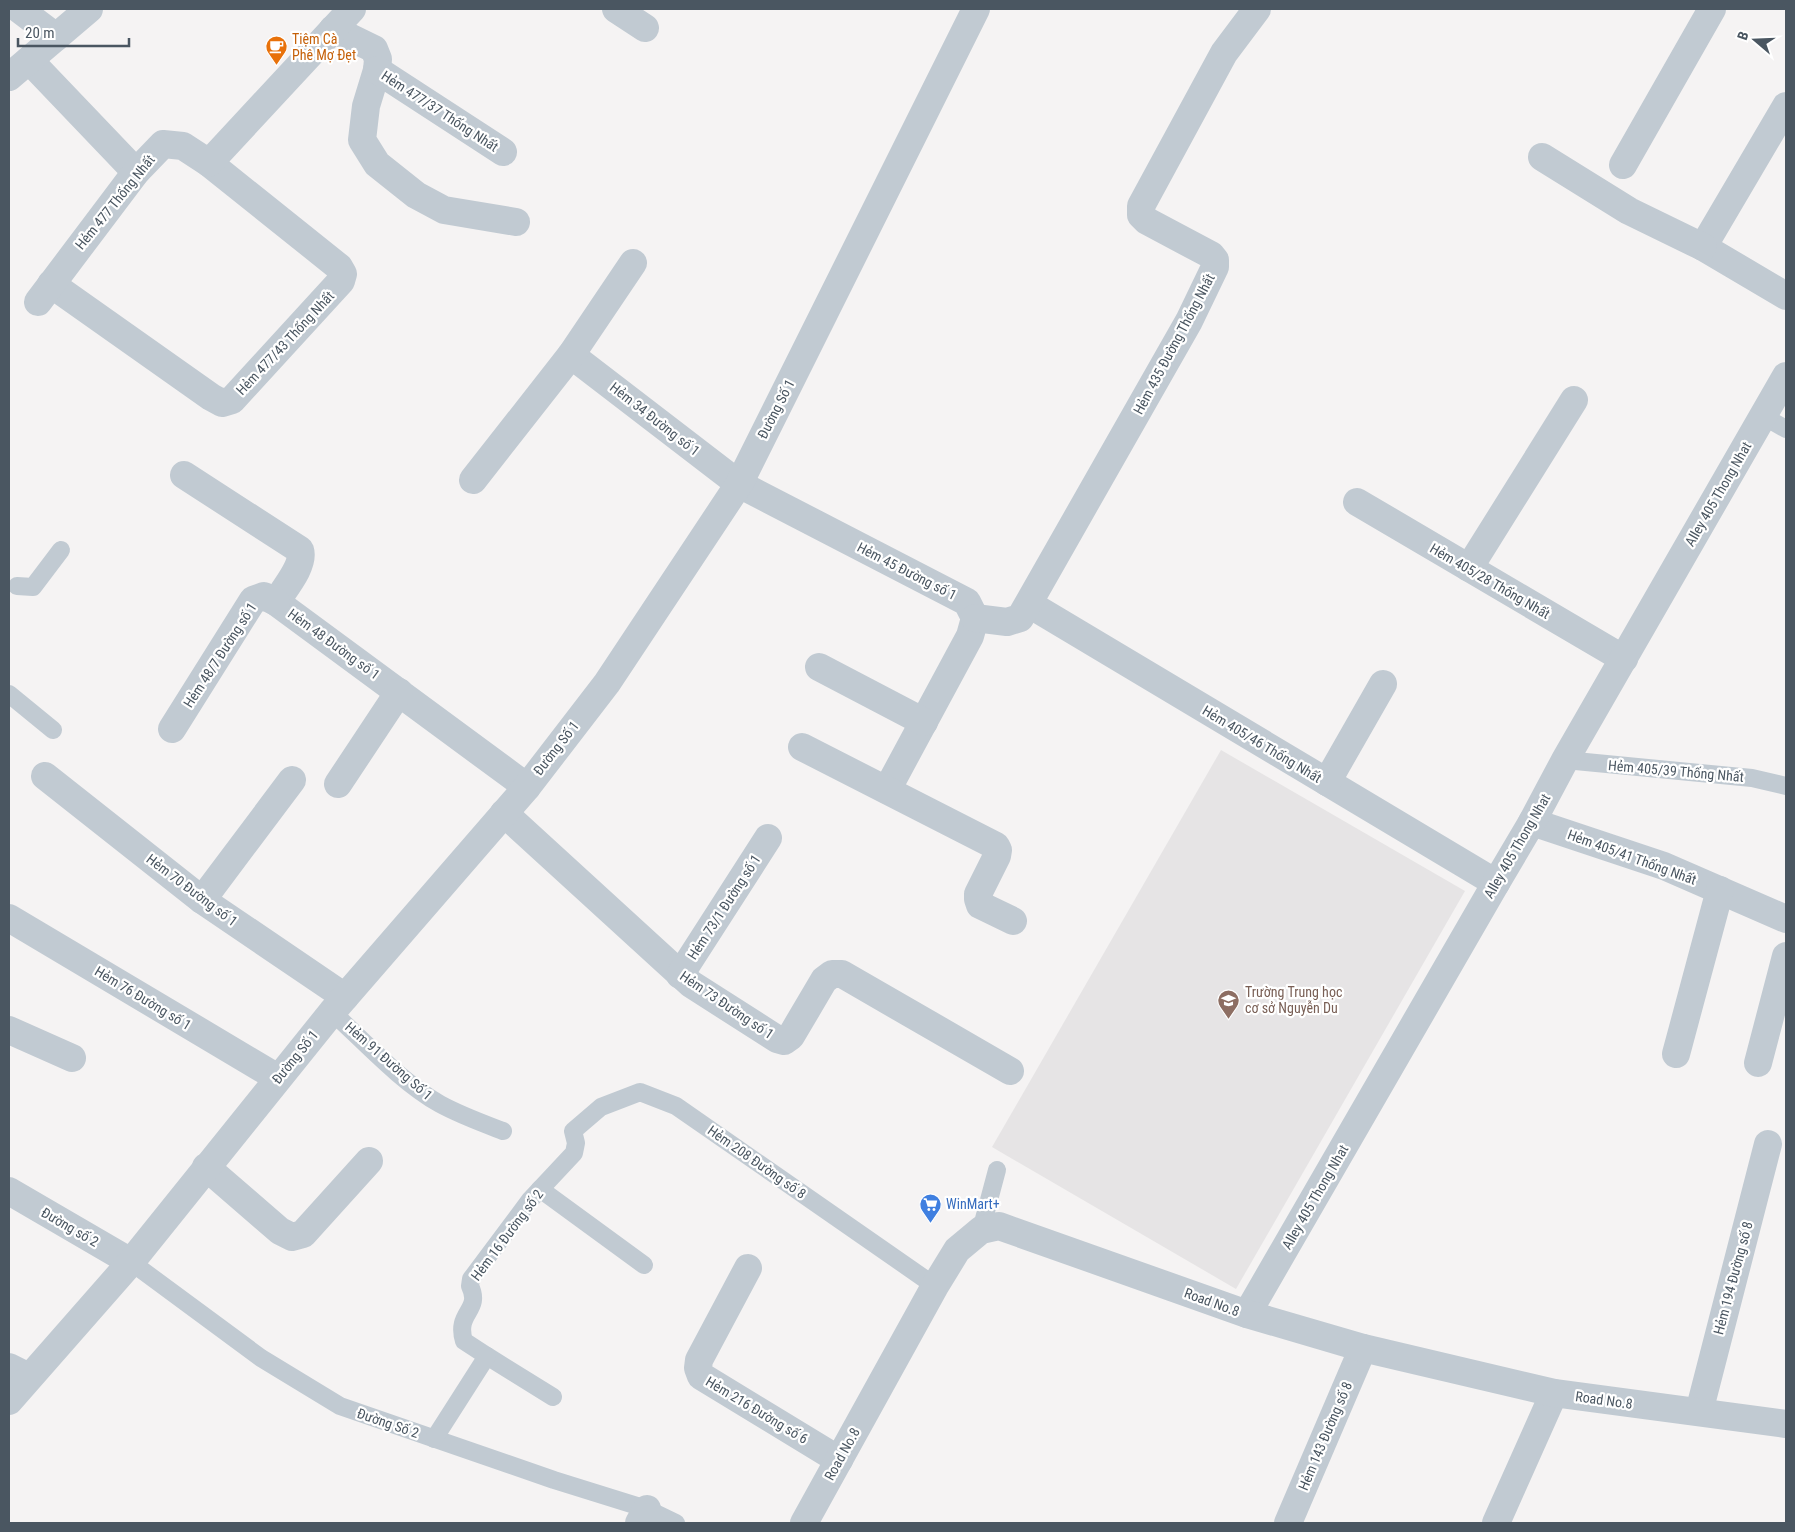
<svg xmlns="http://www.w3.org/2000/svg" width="1795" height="1532" font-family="'Roboto Condensed',sans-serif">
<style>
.education{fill:#e6e4e5}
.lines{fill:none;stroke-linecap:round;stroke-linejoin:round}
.service{stroke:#c1cad2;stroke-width:18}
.minor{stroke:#c1cad2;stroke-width:28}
.tertiary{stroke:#c1cad2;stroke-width:28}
.labels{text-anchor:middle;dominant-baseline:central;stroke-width:4.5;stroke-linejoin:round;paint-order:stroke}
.food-label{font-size:14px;fill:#c56008;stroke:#fff;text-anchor:start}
.street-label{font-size:14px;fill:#4a5661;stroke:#fff}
.education-label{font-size:14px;fill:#785e54;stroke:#fff;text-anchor:start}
.shop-label{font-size:14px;fill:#366cbe;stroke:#fff;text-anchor:start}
</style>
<rect width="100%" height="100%" fill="#f5f3f3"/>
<polygon class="education" points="1221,750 1465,891 1236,1289 992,1147"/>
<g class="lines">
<g class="service">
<polyline points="1763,416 1786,429"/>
<polyline points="17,586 33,587 61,550"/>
<polyline points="9,694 53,730"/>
<polyline points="1565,760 1752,778 1786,786"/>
<path d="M 332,1012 C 365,1042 401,1082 440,1104 C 460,1115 482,1123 503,1131"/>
<polyline points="540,1189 644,1265"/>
<polyline points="981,1230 997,1170"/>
<polyline points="131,1262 261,1358 340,1406 554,1480 647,1509 676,1523"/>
<polyline points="487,1356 553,1397"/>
<path d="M 434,1439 L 487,1356 L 464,1341 C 455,1312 482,1311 470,1286 L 471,1279 L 530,1200 L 574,1153 L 576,1143 L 573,1131 L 601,1107 L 640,1092 L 676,1106 L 935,1286"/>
</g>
<g class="minor">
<polyline points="19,9 56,37"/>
<polyline points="616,9 645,28"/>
<polyline points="333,29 374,49 378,59 377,70 366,106 362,140 377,164 416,195 444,210 516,222"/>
<polyline points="29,60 136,172"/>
<polyline points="377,70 503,152"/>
<polyline points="9,77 89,9"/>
<polyline points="1786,106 1703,247 1786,296"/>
<polyline points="1542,157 1629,211 1703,247"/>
<polyline points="1623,165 1712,9"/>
<polyline points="51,284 211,397 222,403 232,400 341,281 343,274 339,267 209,163"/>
<polyline points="38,302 136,172 163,144 183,146 209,163 352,9"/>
<polyline points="571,355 739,484 967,602 975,618 970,636 887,790"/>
<path d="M 184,475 L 300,550 C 305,565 284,589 276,602 L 527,787"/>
<polyline points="473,480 571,355 633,263"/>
<polyline points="1357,502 1624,659"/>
<polyline points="1469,568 1574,400"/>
<polyline points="1029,604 1496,883"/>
<polyline points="975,618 1007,622 1020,618 1189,321 1215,267 1215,260 1211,255 1147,221 1141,215 1141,206 1224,53 1257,9"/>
<polyline points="819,667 924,722"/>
<polyline points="172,729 253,600 264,596 276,602"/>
<polyline points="802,747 996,846 998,850 997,856 978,894 978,899 980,905 1013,921"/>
<polyline points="45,776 202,900 345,997"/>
<polyline points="1327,782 1383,684"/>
<polyline points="338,784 399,692"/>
<polyline points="504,813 691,984 777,1039 784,1041 791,1036 824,980 832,974 842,974 1010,1071"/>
<polyline points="1532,822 1664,866 1786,919"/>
<polyline points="202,900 292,780"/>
<polyline points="9,918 278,1078"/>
<polyline points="680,975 768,838"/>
<polyline points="9,1030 72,1058"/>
<polyline points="1676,1054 1720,890"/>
<polyline points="1758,1063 1786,956"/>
<polyline points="206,1167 280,1231 292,1237 303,1234 369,1161"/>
<polyline points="9,1191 131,1262"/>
<polyline points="748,1268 699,1360 698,1368 701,1376 839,1460"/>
<polyline points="1247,1314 1496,883 1532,822 1565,760 1786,376"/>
<polyline points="9,1367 29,1377"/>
<polyline points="9,1401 131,1262 332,1012 527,787 607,683 739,484 976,9"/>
<polyline points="1699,1412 1768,1144"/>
<polyline points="639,1523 647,1509"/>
<polyline points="1288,1523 1363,1348"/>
<polyline points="1496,1523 1554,1393"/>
</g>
<polyline class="tertiary" points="804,1523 935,1286 957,1250 981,1230 999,1226 1247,1314 1363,1348 1554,1393 1786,1424"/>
</g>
<defs>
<symbol id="cafe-pin" viewBox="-11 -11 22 30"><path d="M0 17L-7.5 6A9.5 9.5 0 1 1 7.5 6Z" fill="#e8710a" stroke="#fff"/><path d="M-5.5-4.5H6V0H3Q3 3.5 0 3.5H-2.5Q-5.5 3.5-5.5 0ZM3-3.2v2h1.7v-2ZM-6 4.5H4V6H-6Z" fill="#fff"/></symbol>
<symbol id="school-pin" viewBox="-11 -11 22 30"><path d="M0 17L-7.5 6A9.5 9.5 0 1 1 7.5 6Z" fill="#8d6e63" stroke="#fff"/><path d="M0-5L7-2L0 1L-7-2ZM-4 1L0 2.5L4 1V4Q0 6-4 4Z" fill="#fff"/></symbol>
<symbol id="supermarket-pin" viewBox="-11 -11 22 30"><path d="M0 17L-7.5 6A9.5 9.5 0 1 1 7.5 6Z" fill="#3f7fe0" stroke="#fff"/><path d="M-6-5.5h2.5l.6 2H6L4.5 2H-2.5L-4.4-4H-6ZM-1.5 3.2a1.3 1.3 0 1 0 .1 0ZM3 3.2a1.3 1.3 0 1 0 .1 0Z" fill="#fff"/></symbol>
</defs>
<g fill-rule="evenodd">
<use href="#cafe-pin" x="264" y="34" width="25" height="34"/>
<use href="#school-pin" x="1216" y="988" width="25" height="34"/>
<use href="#supermarket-pin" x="918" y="1192" width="25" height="34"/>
</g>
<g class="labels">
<g class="food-label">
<text x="292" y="39">Tiệm Cà<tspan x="292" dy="16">Phê Mợ Đẹt</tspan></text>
</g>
<g class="street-label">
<text transform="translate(440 111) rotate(33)">Hẻm 477/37 Thống Nhất</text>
<text transform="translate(115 202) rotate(-51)">Hẻm 477 Thống Nhất</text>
<text transform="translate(285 343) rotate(-47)">Hẻm 477/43 Thống Nhất</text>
<text transform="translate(1174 344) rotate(-62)">Hẻm 435 Đường Thống Nhất</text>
<text transform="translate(776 409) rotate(-63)">Đường Số 1</text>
<text transform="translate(655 419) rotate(38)">Hẻm 34 Đường số 1</text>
<text transform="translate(1718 494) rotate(-60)">Alley 405 Thong Nhat</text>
<text transform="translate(907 571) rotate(27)">Hẻm 45 Đường số 1</text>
<text transform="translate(1490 581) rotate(30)">Hẻm 405/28 Thống Nhất</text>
<text transform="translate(334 644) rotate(36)">Hẻm 48 Đường số 1</text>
<text transform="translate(220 655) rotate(-57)">Hẻm 48/7 Đường số 1</text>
<text transform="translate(1262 744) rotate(31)">Hẻm 405/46 Thống Nhất</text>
<text transform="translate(556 748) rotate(-52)">Đường Số 1</text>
<text transform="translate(1676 771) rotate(5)">Hẻm 405/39 Thống Nhất</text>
<text transform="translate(1517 846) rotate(-60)">Alley 405 Thong Nhat</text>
<text transform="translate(1632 857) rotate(20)">Hẻm 405/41 Thống Nhất</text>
<text transform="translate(192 890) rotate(37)">Hẻm 70 Đường số 1</text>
<text transform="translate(724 907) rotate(-57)">Hẻm 73/1 Đường số 1</text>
<text transform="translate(143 998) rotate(31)">Hẻm 76 Đường số 1</text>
<text transform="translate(727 1005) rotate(34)">Hẻm 73 Đường số 1</text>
<text transform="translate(295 1057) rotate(-51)">Đường Số 1</text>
<text transform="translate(389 1061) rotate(41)">Hẻm 91 Đường Số 1</text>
<text transform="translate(757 1162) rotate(35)">Hẻm 208 Đường số 8</text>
<text transform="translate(1315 1197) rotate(-60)">Alley 405 Thong Nhat</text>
<text transform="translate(70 1227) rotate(30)">Đường số 2</text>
<text transform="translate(507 1235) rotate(-53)">Hẻm 16 Đường số 2</text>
<text transform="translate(1733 1278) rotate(-75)">Hẻm 194 Đường số 8</text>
<text transform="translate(1212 1302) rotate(20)">Road No.8</text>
<text transform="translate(1604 1400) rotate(8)">Road No.8</text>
<text transform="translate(757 1410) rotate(31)">Hẻm 216 Đường số 6</text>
<text transform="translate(388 1423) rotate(19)">Đường Số 2</text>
<text transform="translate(1325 1436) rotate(-67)">Hẻm 143 Đường số 8</text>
<text transform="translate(842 1454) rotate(-61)">Road No.8</text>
</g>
<g class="education-label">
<text x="1245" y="992">Trường Trung học<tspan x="1245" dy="16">cơ sở Nguyễn Du</tspan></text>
</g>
<g class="shop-label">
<text x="946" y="1204">WinMart+</text>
</g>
</g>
<rect width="1795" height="1532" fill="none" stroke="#4a5661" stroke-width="20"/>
<g transform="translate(1755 40) rotate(289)" stroke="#ffffff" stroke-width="4" paint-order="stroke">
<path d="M0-4L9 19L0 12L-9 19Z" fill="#4a5661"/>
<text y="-8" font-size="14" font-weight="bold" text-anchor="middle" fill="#4a5661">B</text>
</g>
<path d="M18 38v8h111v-8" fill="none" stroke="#4a5661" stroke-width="2.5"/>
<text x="25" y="38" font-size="15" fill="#4a5661" stroke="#ffffff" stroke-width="4" paint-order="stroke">20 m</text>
</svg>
